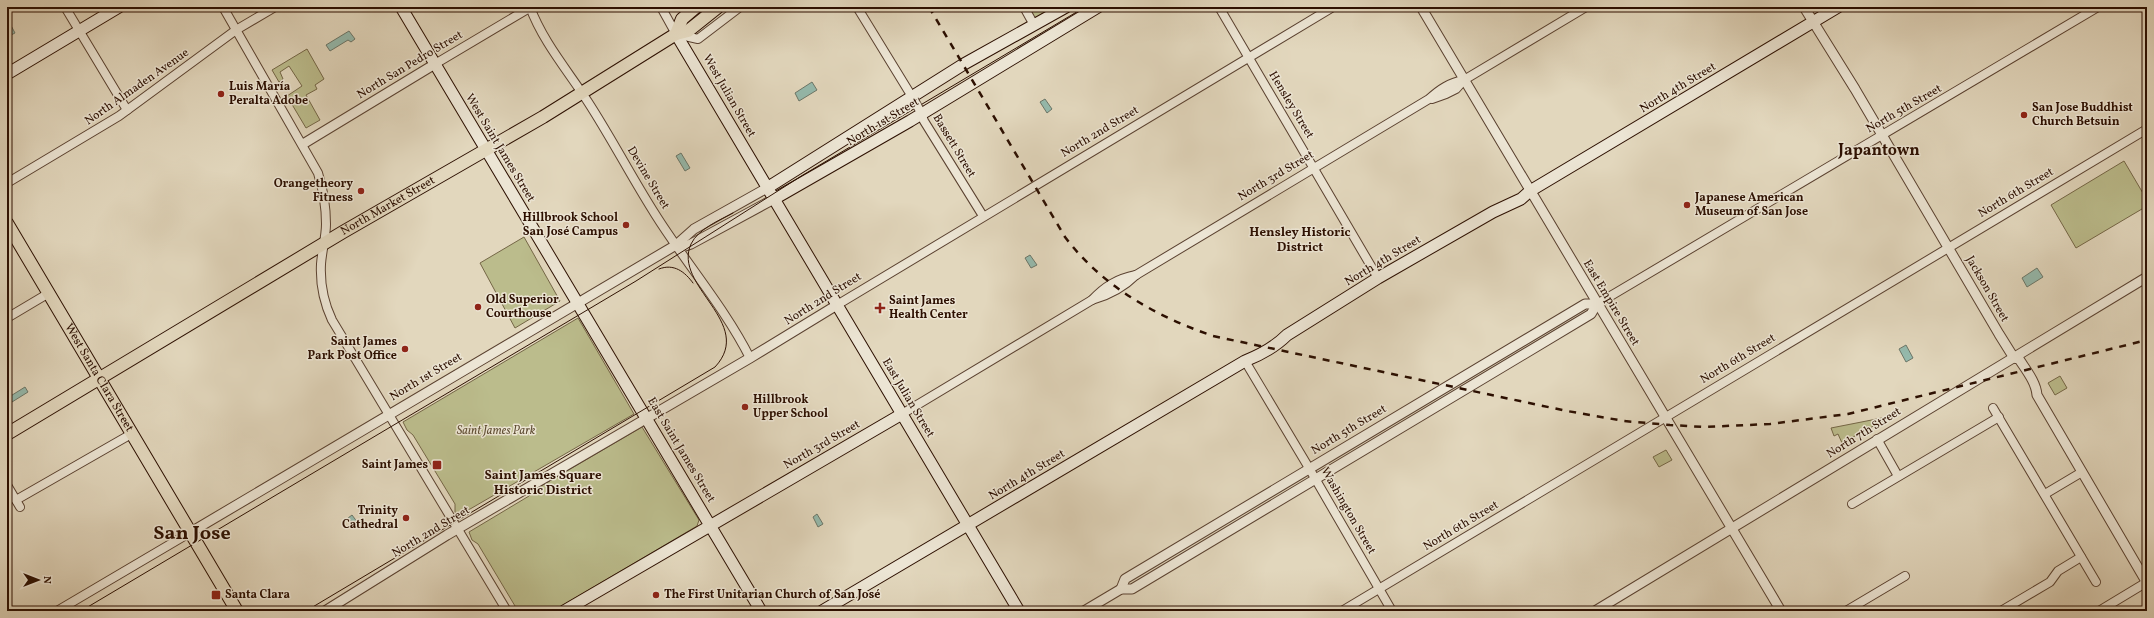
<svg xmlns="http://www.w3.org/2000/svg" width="2154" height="618" font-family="Vollkorn,serif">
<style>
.green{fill:#bbbc8c;stroke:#746646}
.water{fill:#95baad;stroke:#6b7668}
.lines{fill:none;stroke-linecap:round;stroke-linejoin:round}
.minor-casing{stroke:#5a4130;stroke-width:10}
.tertiary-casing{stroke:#5a4130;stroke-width:11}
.secondary-casing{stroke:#2c0f01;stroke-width:13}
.primary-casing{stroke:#2c0f01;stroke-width:14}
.minor{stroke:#ece5d4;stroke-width:8}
.tertiary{stroke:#ece5d4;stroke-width:9}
.secondary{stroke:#ece5d4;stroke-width:11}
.primary{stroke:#e2d7bd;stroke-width:12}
.tram{stroke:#2c0f01;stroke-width:1}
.rail{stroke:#2c0f01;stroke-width:2.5;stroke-dasharray:7 7;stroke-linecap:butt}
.minor-bridge-casing{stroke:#5a4130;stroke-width:10;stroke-linecap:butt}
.minor-bridge{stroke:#ece5d4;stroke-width:8}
.poi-dot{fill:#8f2418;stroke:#ece5d4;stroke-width:1.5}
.labels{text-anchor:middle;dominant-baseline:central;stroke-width:3;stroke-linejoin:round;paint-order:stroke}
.street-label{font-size:12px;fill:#2c0f01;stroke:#ece5d4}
.poi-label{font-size:12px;font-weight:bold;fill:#2c0f01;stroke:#ece5d4;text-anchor:start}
.park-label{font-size:12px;font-style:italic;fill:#5e4c32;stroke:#ece5d4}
.neighbourhood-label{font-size:13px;font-weight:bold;fill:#2c0f01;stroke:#ece5d4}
.district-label{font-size:16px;font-weight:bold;fill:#2c0f01;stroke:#ece5d4}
.town-label{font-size:20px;font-weight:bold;fill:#2c0f01;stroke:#ece5d4}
</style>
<rect width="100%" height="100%" fill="#e2d7bd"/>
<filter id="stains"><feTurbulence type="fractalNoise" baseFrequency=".005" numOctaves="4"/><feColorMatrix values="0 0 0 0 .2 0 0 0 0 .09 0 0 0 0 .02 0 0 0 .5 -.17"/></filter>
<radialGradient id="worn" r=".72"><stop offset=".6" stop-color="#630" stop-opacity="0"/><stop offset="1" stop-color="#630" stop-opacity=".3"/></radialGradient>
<g class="green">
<polygon points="1027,7 1069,7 1037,25"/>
<polygon points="307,49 324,79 315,85 317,89 306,95 320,120 306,128 287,96 302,86 289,66 280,72 283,79 279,82 272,70"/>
<polygon points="2124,161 2147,200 2147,206 2076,248 2051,205"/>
<polygon points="524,237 560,301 515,328 480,263"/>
<polygon points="578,318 634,414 458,516 455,512 455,504 413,435 407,430 403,422"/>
<polygon points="2060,376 2067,388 2055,395 2048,383"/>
<polygon points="1892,416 1842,443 1838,434 1834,436 1831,428"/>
<polygon points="642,427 699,520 697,526 553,611 518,611 478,544 472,540 469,532 529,496 536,489"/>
<polygon points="1666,450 1672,460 1659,467 1653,457"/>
</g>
<g class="water">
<polygon points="7,18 15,33 7,37"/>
<polygon points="349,31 355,39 351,42 348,40 330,51 326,45"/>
<polygon points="812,82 817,90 799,101 795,93"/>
<polygon points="1045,99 1052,109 1047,113 1040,102"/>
<polygon points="681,153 690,168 685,171 676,156"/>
<polygon points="1030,255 1037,265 1031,268 1025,258"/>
<polygon points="2037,268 2043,277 2027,287 2022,278"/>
<polygon points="1906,345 1913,358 1906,362 1899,349"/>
<polygon points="25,387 28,392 12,402 9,397"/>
<polygon points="817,514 823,524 818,527 813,517"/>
<polygon points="352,515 358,523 355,527 348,518"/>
</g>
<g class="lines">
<defs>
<g id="minor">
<polyline points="65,7 127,110"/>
<path d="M 223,7 L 318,173 C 323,189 326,206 326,224 C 326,237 322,250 321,264 C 320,283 324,303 332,320 L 507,611"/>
<path d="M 530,7 C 543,42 568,71 588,102 C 612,139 632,178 655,214 C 685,262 725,308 750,358"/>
<polyline points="661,7 676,34 698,39 740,7"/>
<polyline points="857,7 914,100"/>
<polyline points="1024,7 1034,25"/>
<polyline points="1219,7 1378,278"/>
<polyline points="435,64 531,7"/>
<polyline points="1432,99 1446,94 1456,89 1464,80 1586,7"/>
<polyline points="920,110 924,121 983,216"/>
<polyline points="7,183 119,116 236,30 275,7"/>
<path d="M 1092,300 C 1110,295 1123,288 1136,275 L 1429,99 C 1440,89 1449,83 1464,80"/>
<polyline points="1597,304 2098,7"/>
<polyline points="837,305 1333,7"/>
<polyline points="7,318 49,293"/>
<polyline points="1245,361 1309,468 1392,611"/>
<polyline points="1993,408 2096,582"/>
<path d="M 902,414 L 1092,300 C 1105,286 1117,279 1136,275"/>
<polyline points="1877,439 1898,476"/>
<polyline points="7,485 20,507"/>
<polyline points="2045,494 2082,472"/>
<polyline points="16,500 133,433"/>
<polyline points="1852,504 1999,417"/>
<polyline points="57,611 191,532"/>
<polyline points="1342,611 2147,129"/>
<polyline points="1846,611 1905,576"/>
<polyline points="2001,611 2050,582 2058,571 2081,557"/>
<polyline points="2099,611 2147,582"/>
</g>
<g id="tertiary">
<polyline points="1421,7 1781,611"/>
<path d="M 1804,7 L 1855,89 L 1999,334 L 2014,358 L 2019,359 C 2026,370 2036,382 2037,395 L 2147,583"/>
<polyline points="303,144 435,64"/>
<polyline points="676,245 685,246 691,244 774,199"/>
<polyline points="191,532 676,245 694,229 767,188"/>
<polyline points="1121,589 1125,579 1585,304 1597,304"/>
<polyline points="325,611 447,535 750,358 837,305"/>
<polyline points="1084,611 1121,589 1132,589 1591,314 1597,304"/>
<polyline points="1595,611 2147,277"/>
</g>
<g id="secondary">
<polyline points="401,7 761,611"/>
<polyline points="676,34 1019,611"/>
<polyline points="7,74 119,7"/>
<polyline points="767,188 964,64 1066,7"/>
<polyline points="774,199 910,121 1098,7"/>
<polyline points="564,611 902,414"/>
<path d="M 822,611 L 1245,361 C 1260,355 1275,347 1287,335 L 1378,278 L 1493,212 L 1521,199 L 1530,191 L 1838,7"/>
</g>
<g id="primary">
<polyline points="676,34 682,19 696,7"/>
<path id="s1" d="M 7,223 L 237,611"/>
<path id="s2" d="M 7,434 L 343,232 L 543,117 L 676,34 L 688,31 L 718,7"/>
</g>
</defs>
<use href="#minor" class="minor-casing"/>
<use href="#tertiary" class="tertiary-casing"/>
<use href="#secondary" class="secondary-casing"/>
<use href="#primary" class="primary-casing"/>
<use href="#minor" class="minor"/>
<use href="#tertiary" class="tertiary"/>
<use href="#secondary" class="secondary"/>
<use href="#primary" class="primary"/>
<g class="tram">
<path d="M 659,269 C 674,263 685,272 693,283"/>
<polyline points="81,611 636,281 803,175 1085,7"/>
<path d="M 306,611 L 715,367 C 756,323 672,286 691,244 C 698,229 720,220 733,213"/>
</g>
<path class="rail" d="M 929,7 L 1065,237 C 1102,286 1155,316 1213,336 L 1567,411 L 1624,421 L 1670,425 L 1704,427 L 1770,424 L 1848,414 L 2147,340"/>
<defs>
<polyline id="minor-bridge" points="914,100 919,109"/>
</defs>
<use href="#minor-bridge" class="minor-bridge-casing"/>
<use href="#minor-bridge" class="minor-bridge"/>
</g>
<g class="poi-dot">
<circle cx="221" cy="94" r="4"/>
<circle cx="2024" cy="115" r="4"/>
<circle cx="361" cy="191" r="4"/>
<circle cx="1687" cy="205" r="4"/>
<circle cx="626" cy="225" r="4"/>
<circle cx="478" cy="307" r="4"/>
<path d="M878 302h4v4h4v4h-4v4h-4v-4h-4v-4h4z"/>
<circle cx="405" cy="349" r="4"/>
<circle cx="745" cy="407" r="4"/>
<rect x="432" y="460" width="10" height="10" rx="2"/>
<circle cx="406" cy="518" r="4"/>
<rect x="211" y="590" width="10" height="10" rx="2"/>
<circle cx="656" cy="595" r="4"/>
</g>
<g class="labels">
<g class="street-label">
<text transform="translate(410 65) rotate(-31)">North San Pedro Street</text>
<text transform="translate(137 87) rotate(-35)">North Almaden Avenue</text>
<text transform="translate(1678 88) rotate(-31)">North 4th Street</text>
<text transform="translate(729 96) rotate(60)">West Julian Street</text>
<text transform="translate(1291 105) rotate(59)">Hensley Street</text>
<text transform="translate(1904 109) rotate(-30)">North 5th Street</text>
<text transform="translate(883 122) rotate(-31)">North 1st Street</text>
<text transform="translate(1100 132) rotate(-31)">North 2nd Street</text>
<text transform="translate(954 146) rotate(59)">Bassett Street</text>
<text transform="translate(500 148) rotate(59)">West Saint James Street</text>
<text transform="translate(1276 176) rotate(-31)">North 3rd Street</text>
<text transform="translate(648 178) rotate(59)">Devine Street</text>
<text transform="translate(2016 193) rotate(-31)">North 6th Street</text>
<text stroke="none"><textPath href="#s2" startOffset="444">North Market Street</textPath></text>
<text transform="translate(1383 261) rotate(-31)">North 4th Street</text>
<text transform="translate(1987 289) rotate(60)">Jackson Street</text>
<text transform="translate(823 299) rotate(-32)">North 2nd Street</text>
<text transform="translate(1611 303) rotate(59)">East Empire Street</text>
<text transform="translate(1738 359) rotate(-31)">North 6th Street</text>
<text stroke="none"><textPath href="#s1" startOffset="180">West Santa Clara Street</textPath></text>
<text transform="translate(426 377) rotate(-31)">North 1st Street</text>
<text transform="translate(908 398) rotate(59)">East Julian Street</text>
<text transform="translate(1349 430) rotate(-31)">North 5th Street</text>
<text transform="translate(1864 433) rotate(-32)">North 7th Street</text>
<text transform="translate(822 445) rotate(-30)">North 3rd Street</text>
<text transform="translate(681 450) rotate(59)">East Saint James Street</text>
<text transform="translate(1027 475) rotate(-31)">North 4th Street</text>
<text transform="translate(1348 511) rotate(60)">Washington Street</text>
<text transform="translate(1461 526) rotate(-31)">North 6th Street</text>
<text transform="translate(431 532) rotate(-31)">North 2nd Street</text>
</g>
<g class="poi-label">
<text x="229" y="87">Luis María<tspan x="229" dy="14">Peralta Adobe</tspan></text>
<text x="2032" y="108">San Jose Buddhist<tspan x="2032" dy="14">Church Betsuin</tspan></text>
<text x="353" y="184" text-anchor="end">Orangetheory<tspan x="353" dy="14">Fitness</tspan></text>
<text x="1695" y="198">Japanese American<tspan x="1695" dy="14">Museum of San Jose</tspan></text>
<text x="618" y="218" text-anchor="end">Hillbrook School<tspan x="618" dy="14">San José Campus</tspan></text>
<text x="486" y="300">Old Superior<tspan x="486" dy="14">Courthouse</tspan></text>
<text x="889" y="301">Saint James<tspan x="889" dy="14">Health Center</tspan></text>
<text x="397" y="342" text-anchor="end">Saint James<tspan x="397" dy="14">Park Post Office</tspan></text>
<text x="753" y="400">Hillbrook<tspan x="753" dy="14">Upper School</tspan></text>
<text x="428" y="465" text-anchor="end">Saint James</text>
<text x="398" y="511" text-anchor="end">Trinity<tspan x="398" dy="14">Cathedral</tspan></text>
<text x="225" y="595">Santa Clara</text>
<text x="664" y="595">The First Unitarian Church of San José</text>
</g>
<g class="park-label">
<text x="496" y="431">Saint James Park</text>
</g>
<g class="neighbourhood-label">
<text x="1300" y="233">Hensley Historic<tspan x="1300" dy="15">District</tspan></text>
<text x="543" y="476">Saint James Square<tspan x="543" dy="15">Historic District</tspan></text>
</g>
<g class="district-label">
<text x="1879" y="151">Japantown</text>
</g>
<g class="town-label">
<text x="192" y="534">San Jose</text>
</g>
</g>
<rect width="2154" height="618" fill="none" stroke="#e2d7bd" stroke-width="24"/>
<rect x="8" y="8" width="2138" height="602" fill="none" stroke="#2c0f01" stroke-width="2"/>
<rect x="12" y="12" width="2130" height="594" fill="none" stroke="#2c0f01"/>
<g transform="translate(38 580) rotate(90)" stroke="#ece5d4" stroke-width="3" paint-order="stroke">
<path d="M0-3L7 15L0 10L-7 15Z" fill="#2c0f01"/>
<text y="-6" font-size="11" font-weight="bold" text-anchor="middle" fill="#2c0f01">N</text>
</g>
<rect width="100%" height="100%" filter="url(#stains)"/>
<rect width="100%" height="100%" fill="url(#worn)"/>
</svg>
